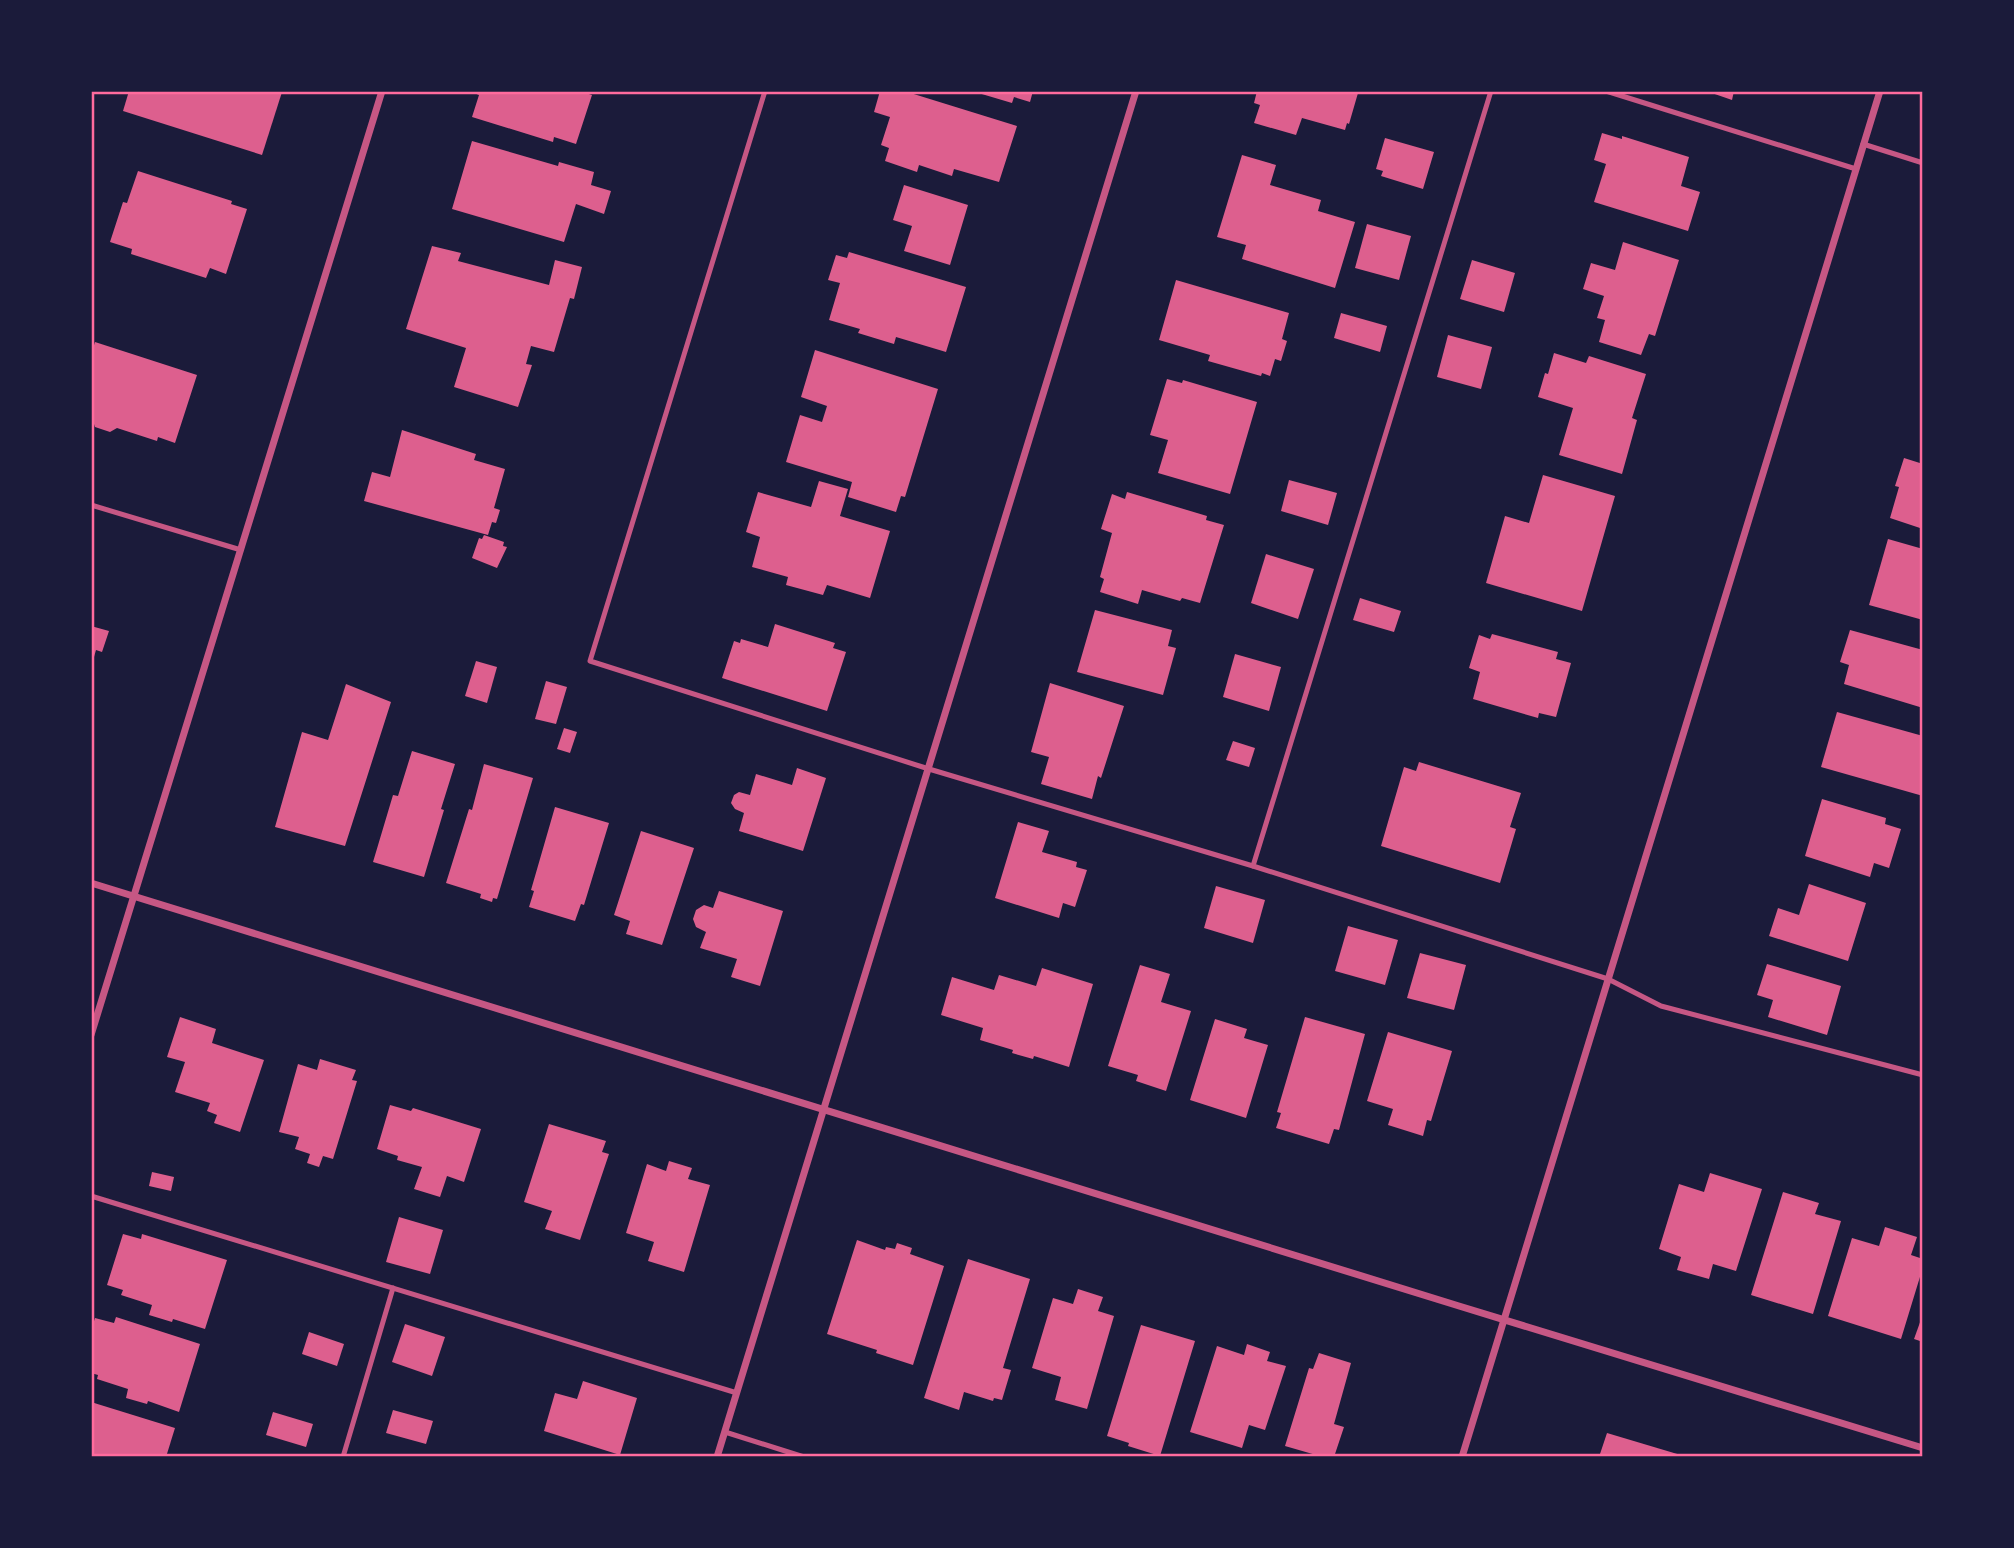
<svg xmlns="http://www.w3.org/2000/svg" width="2014" height="1548" font-family="Roboto,sans-serif">
<style>
.building{fill:#dd5f8e}
.lines{fill:none;stroke-linecap:round;stroke-linejoin:round}
.service{stroke:#c65784;stroke-width:5}
.minor{stroke:#c65784;stroke-width:7}
.neatline{fill:none;stroke:#ff6b9d;stroke-width:2.5}
</style>
<rect width="100%" height="100%" fill="#1b1b3a"/>
<g class="building">
<polygon points="129,91 279,91 282,92 262,155 123,111"/>
<polygon points="469,91 579,91 592,95 576,144 554,137 553,142 472,117 479,95"/>
<polygon points="880,91 904,91 1017,126 999,182 954,169 952,176 919,165 917,172 885,161 889,148 881,145 890,117 874,112"/>
<polygon points="1033,91 1030,102 1014,97 1012,103 975,92"/>
<polygon points="1257,91 1356,91 1358,93 1349,124 1347,123 1345,130 1302,118 1296,135 1254,123 1260,105 1254,103"/>
<polygon points="1706,91 1734,91 1732,100"/>
<polygon points="1602,133 1622,139 1622,136 1689,157 1681,186 1700,192 1688,231 1594,202 1606,164 1594,160"/>
<polygon points="1385,138 1434,152 1423,189 1381,176 1383,171 1376,169"/>
<polygon points="472,141 558,166 559,162 594,172 591,185 611,191 604,214 576,204 564,242 452,209"/>
<polygon points="1242,155 1276,165 1270,185 1321,200 1318,211 1355,222 1335,288 1242,259 1246,245 1217,237"/>
<polygon points="138,171 232,201 231,204 247,209 226,274 210,268 206,278 131,254 132,249 110,242 123,202 127,203"/>
<polygon points="904,185 968,205 950,265 904,251 912,226 893,220"/>
<polygon points="1367,224 1411,236 1399,280 1355,268"/>
<polygon points="1623,242 1679,260 1655,336 1649,334 1641,355 1599,342 1605,320 1597,318 1604,296 1583,289 1591,263 1615,270"/>
<polygon points="432,246 461,253 458,261 549,285 555,260 582,267 574,299 570,298 554,352 531,346 526,364 532,365 518,407 454,387 466,348 406,329"/>
<polygon points="849,252 966,287 946,352 896,337 894,344 858,333 860,329 829,320 840,283 828,280 836,255 847,258"/>
<polygon points="1472,260 1515,273 1504,312 1460,299"/>
<polygon points="1176,280 1289,313 1282,339 1287,341 1281,361 1275,359 1270,376 1262,373 1261,376 1208,361 1210,355 1159,340"/>
<polygon points="1341,313 1387,326 1380,352 1334,338"/>
<polygon points="1448,335 1492,347 1481,389 1437,377"/>
<polygon points="95,342 197,375 175,443 158,437 157,441 117,428 110,432 95,427 94,424 91,430 91,355"/>
<polygon points="815,350 938,389 905,497 901,496 896,512 848,497 852,482 786,462 800,415 822,422 827,406 801,397"/>
<polygon points="1554,353 1586,363 1589,356 1646,374 1632,418 1637,420 1622,474 1559,455 1573,408 1538,397 1545,373 1548,374"/>
<polygon points="1167,379 1182,383 1183,380 1257,402 1230,494 1158,473 1168,440 1150,435"/>
<polygon points="402,430 476,454 474,460 505,469 494,508 500,510 496,523 492,522 488,535 364,501 372,472 390,477"/>
<polygon points="1904,458 1923,464 1923,529 1890,518 1899,487 1895,486"/>
<polygon points="1543,475 1615,496 1582,611 1486,583 1505,516 1529,523"/>
<polygon points="1289,480 1337,493 1328,525 1281,511"/>
<polygon points="819,481 848,489 840,516 890,531 870,598 827,585 823,595 786,585 788,577 752,567 760,537 746,532 758,492 811,507"/>
<polygon points="1127,492 1207,516 1206,520 1224,525 1200,603 1182,598 1180,601 1142,590 1138,604 1100,592 1104,579 1100,577 1112,533 1101,529 1112,494 1125,499"/>
<polygon points="484,535 504,542 503,546 507,547 497,568 472,558 479,538 482,539"/>
<polygon points="1888,539 1923,549 1923,620 1869,605"/>
<polygon points="1266,554 1314,569 1298,619 1251,603"/>
<polygon points="1360,598 1401,611 1394,632 1353,620"/>
<polygon points="1095,610 1172,630 1168,646 1176,648 1163,695 1077,672"/>
<polygon points="775,624 835,643 833,648 846,652 827,711 722,678 734,641 740,643 741,639 768,647"/>
<polygon points="91,626 109,631 102,652 96,650 92,664"/>
<polygon points="1850,630 1923,650 1923,708 1844,684 1849,665 1840,662"/>
<polygon points="1492,634 1558,652 1556,659 1571,663 1556,717 1539,713 1538,718 1473,699 1480,672 1469,668 1479,635 1490,639"/>
<polygon points="1235,654 1281,667 1269,711 1223,697"/>
<polygon points="476,661 497,667 487,703 465,696"/>
<polygon points="546,681 567,687 556,724 535,719"/>
<polygon points="1050,683 1124,706 1101,778 1098,776 1092,799 1041,784 1049,757 1031,752"/>
<polygon points="346,684 391,702 345,846 275,827 302,732 328,740"/>
<polygon points="1837,712 1923,736 1923,796 1821,767"/>
<polygon points="564,728 577,732 570,753 557,749"/>
<polygon points="1233,741 1255,748 1249,767 1226,760"/>
<polygon points="412,751 455,764 441,809 444,810 424,877 373,862 393,795 398,796"/>
<polygon points="1419,762 1521,793 1510,827 1516,829 1500,883 1381,846 1404,767 1416,771"/>
<polygon points="484,764 533,778 497,899 493,898 492,902 480,898 481,894 446,883 469,809 472,810"/>
<polygon points="797,768 826,778 803,851 739,831 744,813 735,809 731,803 734,795 739,792 750,795 756,774 792,785"/>
<polygon points="1822,799 1886,818 1885,824 1901,829 1889,868 1874,863 1870,877 1805,856"/>
<polygon points="555,807 609,823 584,905 581,904 575,921 529,907 534,891 531,890"/>
<polygon points="1018,822 1049,831 1042,852 1077,862 1076,867 1087,870 1075,907 1063,903 1059,918 995,898"/>
<polygon points="641,831 694,848 662,945 626,934 630,921 614,915"/>
<polygon points="1809,884 1866,903 1848,961 1769,936 1778,908 1799,915"/>
<polygon points="1216,886 1265,900 1253,943 1204,928"/>
<polygon points="719,891 783,911 760,986 731,977 737,959 700,948 706,932 696,927 693,919 696,910 704,905 713,908"/>
<polygon points="1348,926 1398,940 1385,985 1335,971"/>
<polygon points="1420,953 1466,965 1454,1010 1407,998"/>
<polygon points="1767,964 1841,986 1827,1035 1768,1017 1773,1000 1757,995"/>
<polygon points="1140,965 1170,974 1161,1002 1191,1011 1166,1091 1136,1081 1138,1075 1108,1066"/>
<polygon points="1042,968 1093,984 1069,1067 1034,1056 1033,1059 1012,1053 1013,1050 980,1040 983,1028 941,1015 952,977 994,990 999,975 1036,986"/>
<polygon points="180,1017 216,1029 212,1043 264,1060 240,1132 214,1123 217,1115 207,1111 210,1103 175,1092 185,1062 167,1057"/>
<polygon points="1305,1017 1365,1034 1339,1130 1334,1129 1329,1144 1276,1128 1281,1113 1277,1112"/>
<polygon points="1215,1019 1247,1029 1244,1038 1268,1045 1246,1118 1190,1100"/>
<polygon points="1388,1032 1452,1051 1431,1121 1427,1120 1423,1136 1388,1125 1393,1109 1367,1101"/>
<polygon points="320,1059 356,1070 352,1080 357,1081 333,1159 323,1156 319,1167 307,1163 310,1154 295,1149 299,1137 279,1132 298,1064 317,1070"/>
<polygon points="390,1105 411,1111 413,1108 481,1129 464,1182 447,1176 440,1197 414,1189 422,1167 397,1160 398,1156 377,1149"/>
<polygon points="549,1124 606,1141 602,1152 609,1154 580,1240 545,1229 552,1211 524,1202"/>
<polygon points="669,1161 692,1168 688,1179 710,1185 684,1272 648,1261 654,1242 626,1233 647,1164 666,1171"/>
<polygon points="152,1172 174,1177 171,1191 149,1186"/>
<polygon points="1710,1173 1762,1189 1736,1271 1713,1264 1709,1279 1677,1270 1681,1257 1659,1249 1679,1184 1704,1192"/>
<polygon points="1783,1192 1819,1203 1815,1214 1841,1221 1813,1314 1751,1295"/>
<polygon points="399,1217 443,1230 430,1274 386,1262"/>
<polygon points="1885,1227 1917,1237 1911,1255 1923,1259 1923,1267 1901,1339 1828,1316 1852,1238 1879,1246"/>
<polygon points="123,1234 141,1239 142,1234 227,1260 205,1329 173,1319 172,1322 149,1315 152,1305 121,1295 123,1290 107,1285"/>
<polygon points="857,1240 885,1250 886,1247 895,1249 897,1243 912,1248 910,1254 944,1266 913,1365 876,1353 877,1350 827,1334"/>
<polygon points="968,1259 1030,1279 1003,1368 1011,1370 1002,1400 994,1398 993,1401 964,1392 959,1410 924,1398"/>
<polygon points="1078,1289 1103,1297 1098,1311 1114,1316 1087,1409 1055,1400 1061,1377 1032,1368 1053,1298 1073,1304"/>
<polygon points="1923,1314 1923,1342 1914,1339"/>
<polygon points="116,1317 200,1344 179,1412 148,1401 147,1404 126,1398 128,1389 97,1379 98,1375 91,1373 91,1331 95,1318 114,1323"/>
<polygon points="405,1324 445,1337 432,1376 392,1362"/>
<polygon points="1141,1325 1195,1341 1160,1456 1128,1446 1129,1443 1107,1436"/>
<polygon points="309,1332 344,1344 337,1366 302,1354"/>
<polygon points="1247,1344 1270,1352 1267,1361 1286,1366 1265,1430 1249,1425 1242,1448 1190,1432 1217,1346 1244,1355"/>
<polygon points="1319,1353 1351,1363 1334,1424 1344,1427 1334,1457 1324,1455 1323,1457 1285,1446 1309,1368 1313,1369"/>
<polygon points="583,1381 637,1398 620,1455 544,1431 555,1393 577,1399"/>
<polygon points="91,1402 175,1428 166,1457 91,1457"/>
<polygon points="393,1410 433,1421 426,1444 386,1433"/>
<polygon points="273,1412 313,1424 306,1447 266,1435"/>
<polygon points="1607,1433 1684,1456 1684,1457 1599,1457"/>
</g>
<g class="lines">
<g class="service">
<polyline points="765,91 590,661 929,769 1253,866 1608,979 1661,1006 1923,1075"/>
<polyline points="1606,91 1856,169"/>
<polyline points="1863,144 1923,163"/>
<polyline points="91,505 241,550"/>
<polyline points="1253,866 1491,91"/>
<polyline points="91,1196 737,1393"/>
<polyline points="725,1432 804,1457"/>
<polyline points="343,1457 393,1288"/>
</g>
<g class="minor">
<polyline points="91,883 1459,1306 1923,1448"/>
<polyline points="91,1035 382,91"/>
<polyline points="717,1457 1136,91"/>
<polyline points="1462,1457 1880,91"/>
</g>
</g>
<rect width="2014" height="1548" fill="none" stroke="#1b1b3a" stroke-width="186"/>
<rect x="93" y="93" width="1828" height="1362" class="neatline"/>
</svg>
